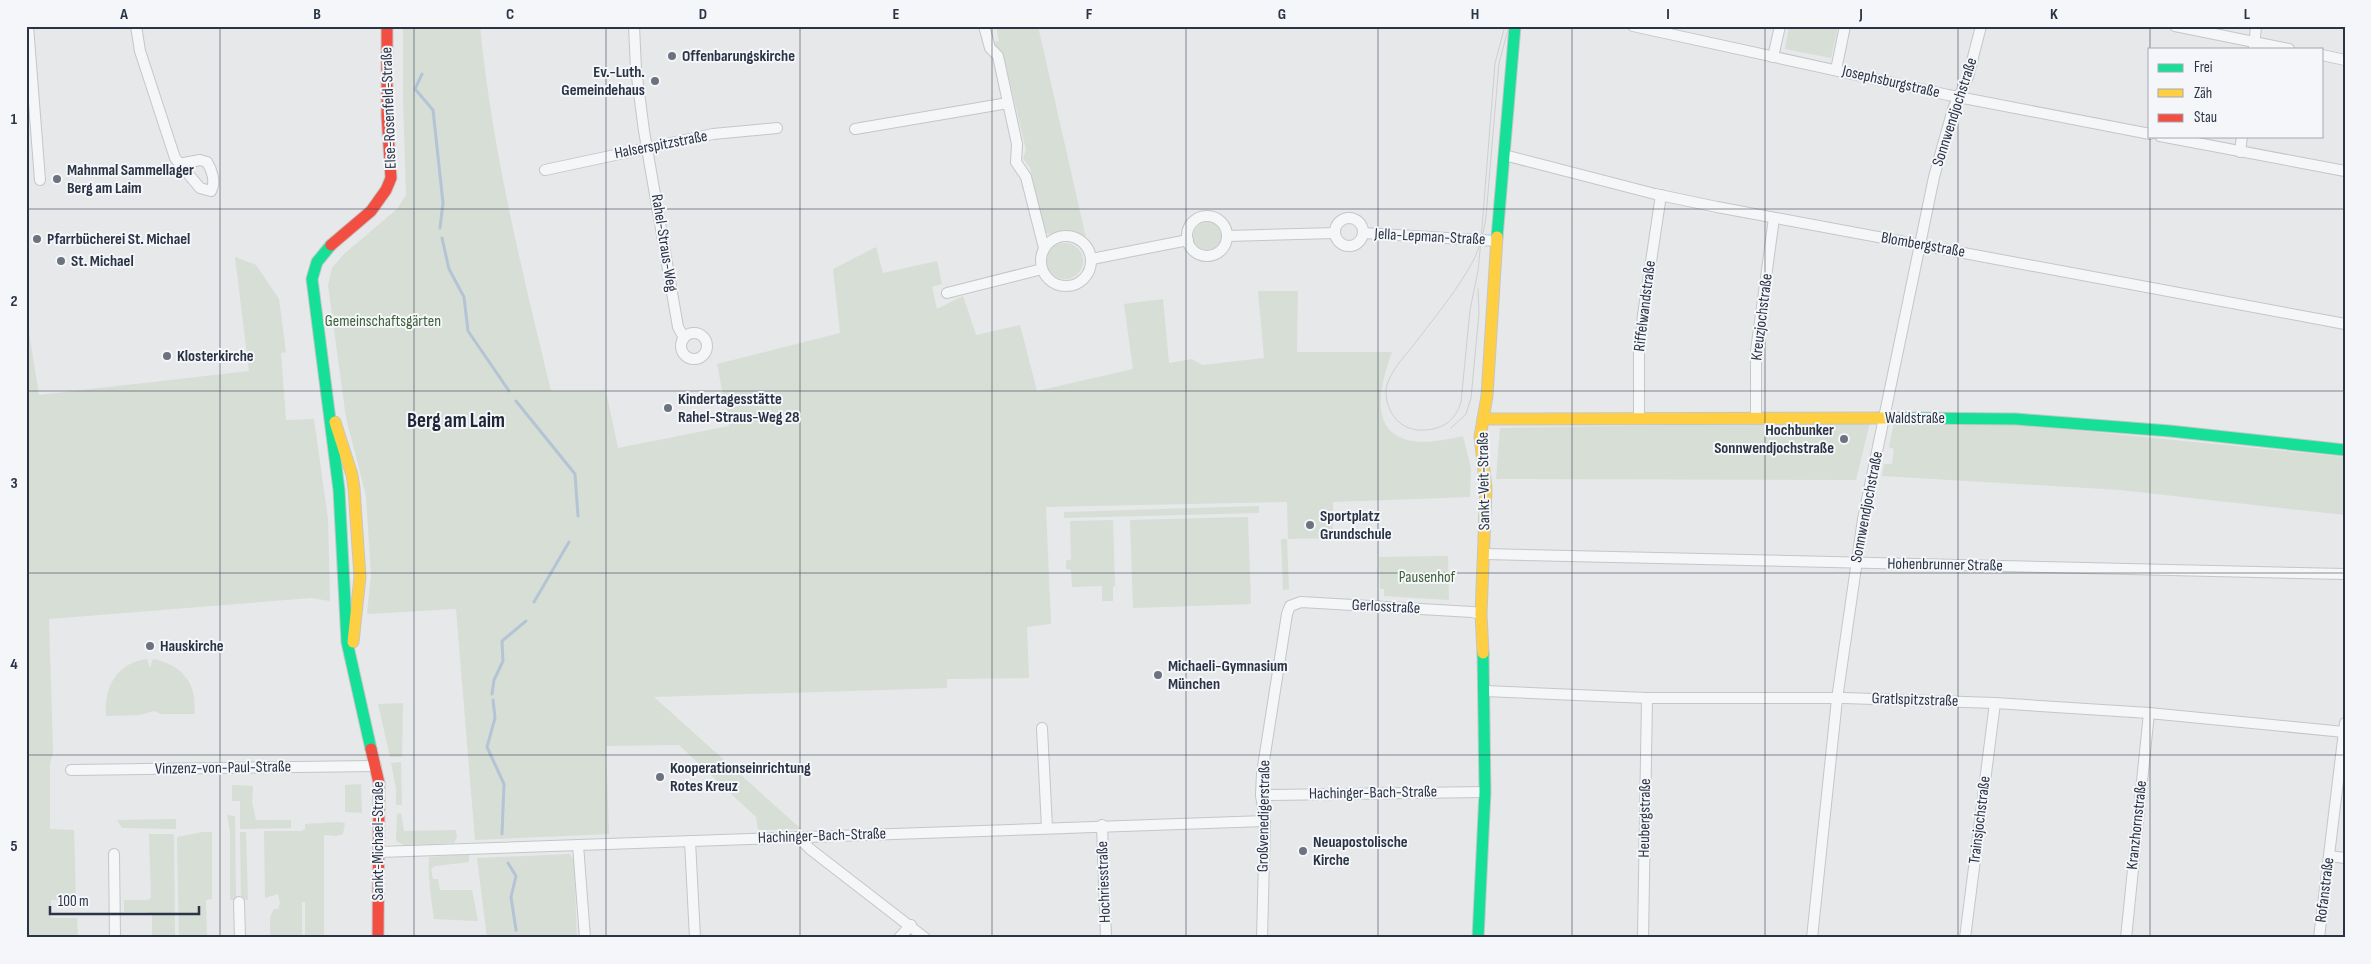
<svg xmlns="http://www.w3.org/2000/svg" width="2371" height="964" font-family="'Sofia Sans Condensed',sans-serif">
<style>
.green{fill:#d6ded6}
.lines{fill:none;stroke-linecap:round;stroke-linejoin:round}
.stream{stroke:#b4c4d5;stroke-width:3}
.street-casing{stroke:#c4c6c8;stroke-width:12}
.fast-casing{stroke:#c4c6c8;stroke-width:13}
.slow-casing{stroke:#c4c6c8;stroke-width:13}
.jam-casing{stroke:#c4c6c8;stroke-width:13}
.street{stroke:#f5f6f7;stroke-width:10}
.fast{stroke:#16e098;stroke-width:11}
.slow{stroke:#ffcf43;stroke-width:11}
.jam{stroke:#f24e42;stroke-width:11}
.tram{stroke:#cecfd2;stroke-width:1}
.grid{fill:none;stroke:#2b3445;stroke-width:1;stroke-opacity:0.55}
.poi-dot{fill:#6c737f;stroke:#f4f6f9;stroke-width:2}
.labels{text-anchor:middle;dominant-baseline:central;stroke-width:4;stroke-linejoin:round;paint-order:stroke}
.poi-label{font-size:16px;font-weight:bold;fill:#2b3445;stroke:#f4f6f9;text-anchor:start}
.street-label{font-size:16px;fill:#2b3445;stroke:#f4f6f9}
.park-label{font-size:16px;fill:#3f6138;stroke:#f4f6f9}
.district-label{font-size:21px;font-weight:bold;fill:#1d2536;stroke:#f4f6f9}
.neatline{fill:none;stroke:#2b3445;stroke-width:2}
.grid-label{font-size:16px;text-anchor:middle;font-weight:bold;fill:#2b3445}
</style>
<rect width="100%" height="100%" fill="#e6e8ea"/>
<g class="green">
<path d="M 480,26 C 492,150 522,271 551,391 L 606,391 L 618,448 L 729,426 L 717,364 L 840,333 L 833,269 L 876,247 L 883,273 L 937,261 L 942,284 L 932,287 L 937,309 L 963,296 L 976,335 L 1020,325 L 1037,391 L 1133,369 L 1124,304 L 1163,299 L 1169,363 L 1192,359 L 1202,365 L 1264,358 L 1258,291 L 1298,291 L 1297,352 L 1392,352 C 1379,387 1366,439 1421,442 C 1435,442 1449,439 1463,436 L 1471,468 L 1470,497 L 1333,502 L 1333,538 L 1288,539 L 1287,502 L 1046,507 L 1051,624 L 1027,627 L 1029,678 L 947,679 L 947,688 L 654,697 L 801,829 L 758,830 L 756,817 L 679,745 L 606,746 L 609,834 L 475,840 L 456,609 L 367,614 L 371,575 L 366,496 L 346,418 L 328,285 L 332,268 L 344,254 L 397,209 L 406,195 L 403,100 L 403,28 Z"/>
<polygon points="996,26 1038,26 1086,238 1069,231 1052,235 1044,232 1030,168 1023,158 1026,150 1003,53 992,43 999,41"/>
<polygon points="1789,26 1838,26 1831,58 1785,49"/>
<circle cx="1208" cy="237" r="15"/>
<circle cx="1065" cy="261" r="18"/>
<polygon points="235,257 256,265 279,299 286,352 281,353 286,420 314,419 328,519 330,601 311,598 49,619 53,753 50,764 50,829 74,830 76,899 51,900 51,918 77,918 78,938 26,938 26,314 39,395 249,371"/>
<polygon points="1870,422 1856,480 1496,479 1500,428"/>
<polygon points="1894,422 2015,425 2083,431 2345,457 2345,515 2120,490 1882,476 1884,464 1892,464 1894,449 1889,447"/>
<polygon points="1259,506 1259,513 1064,518 1064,512"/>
<polygon points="1248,517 1251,604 1133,608 1130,520"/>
<polygon points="1113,520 1115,586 1113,586 1113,601 1102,601 1102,586 1072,587 1071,570 1066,569 1066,561 1071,559 1070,521"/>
<polygon points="1281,539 1287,539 1289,589 1283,590"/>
<polygon points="1448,556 1449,600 1384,596 1384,589 1380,589 1379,557"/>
<path d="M 147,659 L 150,668 L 153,659 C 173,663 190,674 194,696 C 195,702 194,710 195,714 L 161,714 L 154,711 L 140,715 L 106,716 C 104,689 115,663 147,659 Z"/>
<polygon points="403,703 402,757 390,757 378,704"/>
<polygon points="401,762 402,805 396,805 396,788 391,763"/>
<polygon points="361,784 362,813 345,812 345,785"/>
<polygon points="232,785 253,786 252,802 256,820 291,820 291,828 240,829 240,801 232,801"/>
<polygon points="401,813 404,831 456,830 457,837 454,843 404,845 396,841 397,814"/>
<polygon points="227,815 235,816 236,900 230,900 230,831"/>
<polygon points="176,819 176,829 122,828 117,820"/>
<polygon points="337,822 345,823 343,834 337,836 324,835 324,938 305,938 305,902 302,902 302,938 270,938 270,917 274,909 278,909 280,903 278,894 265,898 264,831 301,831 305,829 305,824"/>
<polygon points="203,832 212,832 212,899 206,900 207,938 179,938 177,837"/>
<polygon points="240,832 246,832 248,900 241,900"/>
<polygon points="149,834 174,834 175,938 152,938 152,915 148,912 124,912 124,900 147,900 151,898"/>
<path d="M 469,854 L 469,862 L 435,866 L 431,869 L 433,879 L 438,879 L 440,890 L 472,890 L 478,921 L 434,919 C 431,897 428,879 429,857 Z"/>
<polygon points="570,854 574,861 577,938 487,938 477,858"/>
</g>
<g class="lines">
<g class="stream">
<polyline points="422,74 415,89 433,110 443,203 440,228"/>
<polyline points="442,238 449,269 464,297 468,331 509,391"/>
<polyline points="516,401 575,474 578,516"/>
<polyline points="534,602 569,542"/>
<polyline points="492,694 494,680 503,661 502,641 526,621"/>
<polyline points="493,700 495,718 487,747 504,784 502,834"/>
<polyline points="508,863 516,876 511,897 516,930"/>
</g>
<defs>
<g id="street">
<polyline points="28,26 40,180"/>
<path d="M 136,26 L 140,51 L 175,158 L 200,188 L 211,191 C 216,182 212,170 207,162 L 200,160 L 179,164"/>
<polyline points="634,26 636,69 644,131 678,327 684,338"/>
<polyline points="984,26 990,48 998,56 1017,144 1016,162 1026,177 1044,248"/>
<polyline points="1633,26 1948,95 2150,134"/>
<polyline points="2175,26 2289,49"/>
<polyline points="2254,48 2256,26"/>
<polyline points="2322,55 2345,60"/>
<polyline points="1773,57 1780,26"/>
<polyline points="1836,70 1845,26"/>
<polyline points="855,129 1008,103"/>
<polyline points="2160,136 2345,171"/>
<polyline points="2240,152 2242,136"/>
<polyline points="1504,155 1655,194 1717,207 2345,324"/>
<polyline points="545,170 713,134 777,128"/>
<circle cx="1207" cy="236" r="20"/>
<circle cx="1349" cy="232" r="14"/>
<polyline points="1363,233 1497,241"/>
<circle cx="1066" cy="261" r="25"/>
<polyline points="1227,236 1335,233"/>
<polyline points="1092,259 1188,240"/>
<polyline points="947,293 1042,269"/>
<circle cx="694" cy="346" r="13"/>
<polyline points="1756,417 1756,351 1774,218"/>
<polyline points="1639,418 1639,353 1643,315 1661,195"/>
<polyline points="1485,554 2345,574"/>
<polyline points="1485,691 1647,698 1844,698 1995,703 2149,713 2344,732"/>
<polyline points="1042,728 1047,828"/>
<polyline points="71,770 376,766"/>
<polyline points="1261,795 1485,792"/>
<polyline points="1102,825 1106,938"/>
<polyline points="798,837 810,849 925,938"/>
<polyline points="690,841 695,938"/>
<polyline points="578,845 585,938"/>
<polyline points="379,852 1265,821"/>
<polyline points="114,854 115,938"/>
<polyline points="2329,856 2345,858"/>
<polyline points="239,902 240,938"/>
<polyline points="899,938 911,925"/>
<polyline points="1262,938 1265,821 1261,795 1262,773 1287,614 1290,606 1301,602 1472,612 1481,614"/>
<polyline points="1643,938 1647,698"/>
<polyline points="1812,938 1837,699 1863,519 1934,177 1953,109 1968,77 1981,26"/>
<polyline points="1965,938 1995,703"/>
<polyline points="2126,938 2149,713"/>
<polyline points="2319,938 2345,723"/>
</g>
<g id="fast">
<polyline points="1497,237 1515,26"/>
<polyline points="331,245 317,262 312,279 339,490 347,642 371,749"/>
<polyline points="1903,418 2016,419 2170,431 2345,450"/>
<polyline points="1478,938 1485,792 1483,653"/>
</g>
<g id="slow">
<polyline points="1483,419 1903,418"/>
<polyline points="335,422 352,475 354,488 360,577 353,642"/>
<polyline points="1483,653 1481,614 1486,488 1480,437 1487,396 1497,237"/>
</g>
<g id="jam">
<polyline points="331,245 371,211 386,190 391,178 387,115 387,26"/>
<polyline points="371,749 379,783 378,938"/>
</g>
</defs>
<use href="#street" class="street-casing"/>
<use href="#fast" class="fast-casing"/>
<use href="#slow" class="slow-casing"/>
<use href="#jam" class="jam-casing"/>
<use href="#street" class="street"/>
<use href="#fast" class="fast"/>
<use href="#slow" class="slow"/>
<use href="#jam" class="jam"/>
<g class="tram">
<path d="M 1505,26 L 1495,63 L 1481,240 L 1478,271 L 1470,310 L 1461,402 C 1456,419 1444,429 1425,430 C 1414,431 1402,427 1395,418 C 1388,409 1384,396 1387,385 C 1391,371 1403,358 1412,347 C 1431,322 1452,297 1468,270 C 1478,254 1484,235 1486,216 L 1499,63 L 1509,26"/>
<polyline points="1451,428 1466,414 1471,398 1479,313 1478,289"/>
</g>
</g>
<path class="grid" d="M 220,26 L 220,938M 414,26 L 414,938M 606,26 L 606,938M 800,26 L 800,938M 992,26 L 992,938M 1186,26 L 1186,938M 1378,26 L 1378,938M 1572,26 L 1572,938M 1765,26 L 1765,938M 1958,26 L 1958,938M 2150,26 L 2150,49M 2150,136 L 2150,938M 26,209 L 2345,209M 26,391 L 2345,391M 26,573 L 2345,573M 26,755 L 2345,755"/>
<g class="poi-dot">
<circle cx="672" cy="56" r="5"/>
<circle cx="655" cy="81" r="5"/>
<circle cx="57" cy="179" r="5"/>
<circle cx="37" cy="239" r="5"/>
<circle cx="61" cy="261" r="5"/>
<circle cx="167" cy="356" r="5"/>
<circle cx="668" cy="408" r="5"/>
<circle cx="1844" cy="439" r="5"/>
<circle cx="1310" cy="525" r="5"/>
<circle cx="150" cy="646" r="5"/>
<circle cx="1158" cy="675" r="5"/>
<circle cx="660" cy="777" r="5"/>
<circle cx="1303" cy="851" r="5"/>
</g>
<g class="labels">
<g class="poi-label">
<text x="682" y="56">Offenbarungskirche</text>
<text x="645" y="72" text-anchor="end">Ev.-Luth.<tspan x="645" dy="18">Gemeindehaus</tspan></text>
<text x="67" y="170">Mahnmal Sammellager<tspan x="67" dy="18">Berg am Laim</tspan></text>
<text x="47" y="239">Pfarrbücherei St. Michael</text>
<text x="71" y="261">St. Michael</text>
<text x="177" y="356">Klosterkirche</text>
<text x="678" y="399">Kindertagesstätte<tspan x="678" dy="18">Rahel-Straus-Weg 28</tspan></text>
<text x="1834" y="430" text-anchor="end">Hochbunker<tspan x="1834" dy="18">Sonnwendjochstraße</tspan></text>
<text x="1320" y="516">Sportplatz<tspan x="1320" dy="18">Grundschule</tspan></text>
<text x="160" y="646">Hauskirche</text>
<text x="1168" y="666">Michaeli-Gymnasium<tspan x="1168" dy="18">München</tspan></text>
<text x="670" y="768">Kooperationseinrichtung<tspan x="670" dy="18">Rotes Kreuz</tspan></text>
<text x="1313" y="842">Neuapostolische<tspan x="1313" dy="18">Kirche</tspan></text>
</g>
<g class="street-label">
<text transform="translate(1891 82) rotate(13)">Josephsburgstraße</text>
<text transform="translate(389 108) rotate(-92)">Else-Rosenfeld-Straße</text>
<text transform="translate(1955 112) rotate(-72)">Sonnwendjochstraße</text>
<text transform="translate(661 145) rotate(-11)">Halserspitzstraße</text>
<text transform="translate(1430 237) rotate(3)">Jella-Lepman-Straße</text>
<text transform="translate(664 243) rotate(81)">Rahel-Straus-Weg</text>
<text transform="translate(1923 245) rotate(10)">Blombergstraße</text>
<text transform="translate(1645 306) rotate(-83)">Riffelwandstraße</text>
<text transform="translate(1762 317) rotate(-83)">Kreuzjochstraße</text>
<text x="1915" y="418">Waldstraße</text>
<text transform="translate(1484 481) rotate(-91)">Sankt-Veit-Straße</text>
<text transform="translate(1867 507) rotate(-79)">Sonnwendjochstraße</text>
<text transform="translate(1945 565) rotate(1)">Hohenbrunner Straße</text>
<text transform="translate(1386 607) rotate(3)">Gerlosstraße</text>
<text transform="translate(1915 700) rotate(2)">Gratlspitzstraße</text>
<text transform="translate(223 768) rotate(-1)">Vinzenz-von-Paul-Straße</text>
<text transform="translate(1373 793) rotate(-1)">Hachinger-Bach-Straße</text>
<text transform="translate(1264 816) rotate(-89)">Großvenedigerstraße</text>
<text transform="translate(1645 818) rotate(-89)">Heubergstraße</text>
<text transform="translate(1980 820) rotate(-83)">Trainsjochstraße</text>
<text transform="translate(2137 825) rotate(-84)">Kranzhornstraße</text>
<text transform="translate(822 836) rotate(-2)">Hachinger-Bach-Straße</text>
<text transform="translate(378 841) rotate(-90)">Sankt-Michael-Straße</text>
<text transform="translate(1104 882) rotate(-92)">Hochriesstraße</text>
<text transform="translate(2325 890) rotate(-83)">Rofanstraße</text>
</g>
<g class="park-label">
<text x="383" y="321">Gemeinschaftsgärten</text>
<text x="1427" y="577">Pausenhof</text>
</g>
<g class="district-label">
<text x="456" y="420">Berg am Laim</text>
</g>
</g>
<rect width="2371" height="964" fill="none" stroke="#f4f6f9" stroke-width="55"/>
<rect x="2148" y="48" width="175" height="90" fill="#f4f6f9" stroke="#a4a8b1"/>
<rect x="2158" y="64" width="25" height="8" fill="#16e098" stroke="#a4a8b1"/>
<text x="2194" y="72" font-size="15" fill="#2b3445">Frei</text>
<rect x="2158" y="89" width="25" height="8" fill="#ffcf43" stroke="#a4a8b1"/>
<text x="2194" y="98" font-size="15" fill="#2b3445">Zäh</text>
<rect x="2158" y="114" width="25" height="8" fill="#f24e42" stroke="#a4a8b1"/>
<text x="2194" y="122" font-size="15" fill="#2b3445">Stau</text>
<path d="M50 906v8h149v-8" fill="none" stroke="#2b3445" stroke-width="2.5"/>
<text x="58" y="906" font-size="15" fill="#2b3445" stroke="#f4f6f9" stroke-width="4" paint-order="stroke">100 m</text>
<rect x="28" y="28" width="2316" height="908" class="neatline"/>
<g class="grid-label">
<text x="124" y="19">A</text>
<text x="317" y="19">B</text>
<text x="510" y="19">C</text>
<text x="703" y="19">D</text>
<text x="896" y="19">E</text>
<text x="1089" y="19">F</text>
<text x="1282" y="19">G</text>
<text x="1475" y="19">H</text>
<text x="1668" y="19">I</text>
<text x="1861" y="19">J</text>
<text x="2054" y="19">K</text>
<text x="2247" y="19">L</text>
<text x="14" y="124">1</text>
<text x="14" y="306">2</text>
<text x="14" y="488">3</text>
<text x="14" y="669">4</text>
<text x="14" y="851">5</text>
</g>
</svg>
